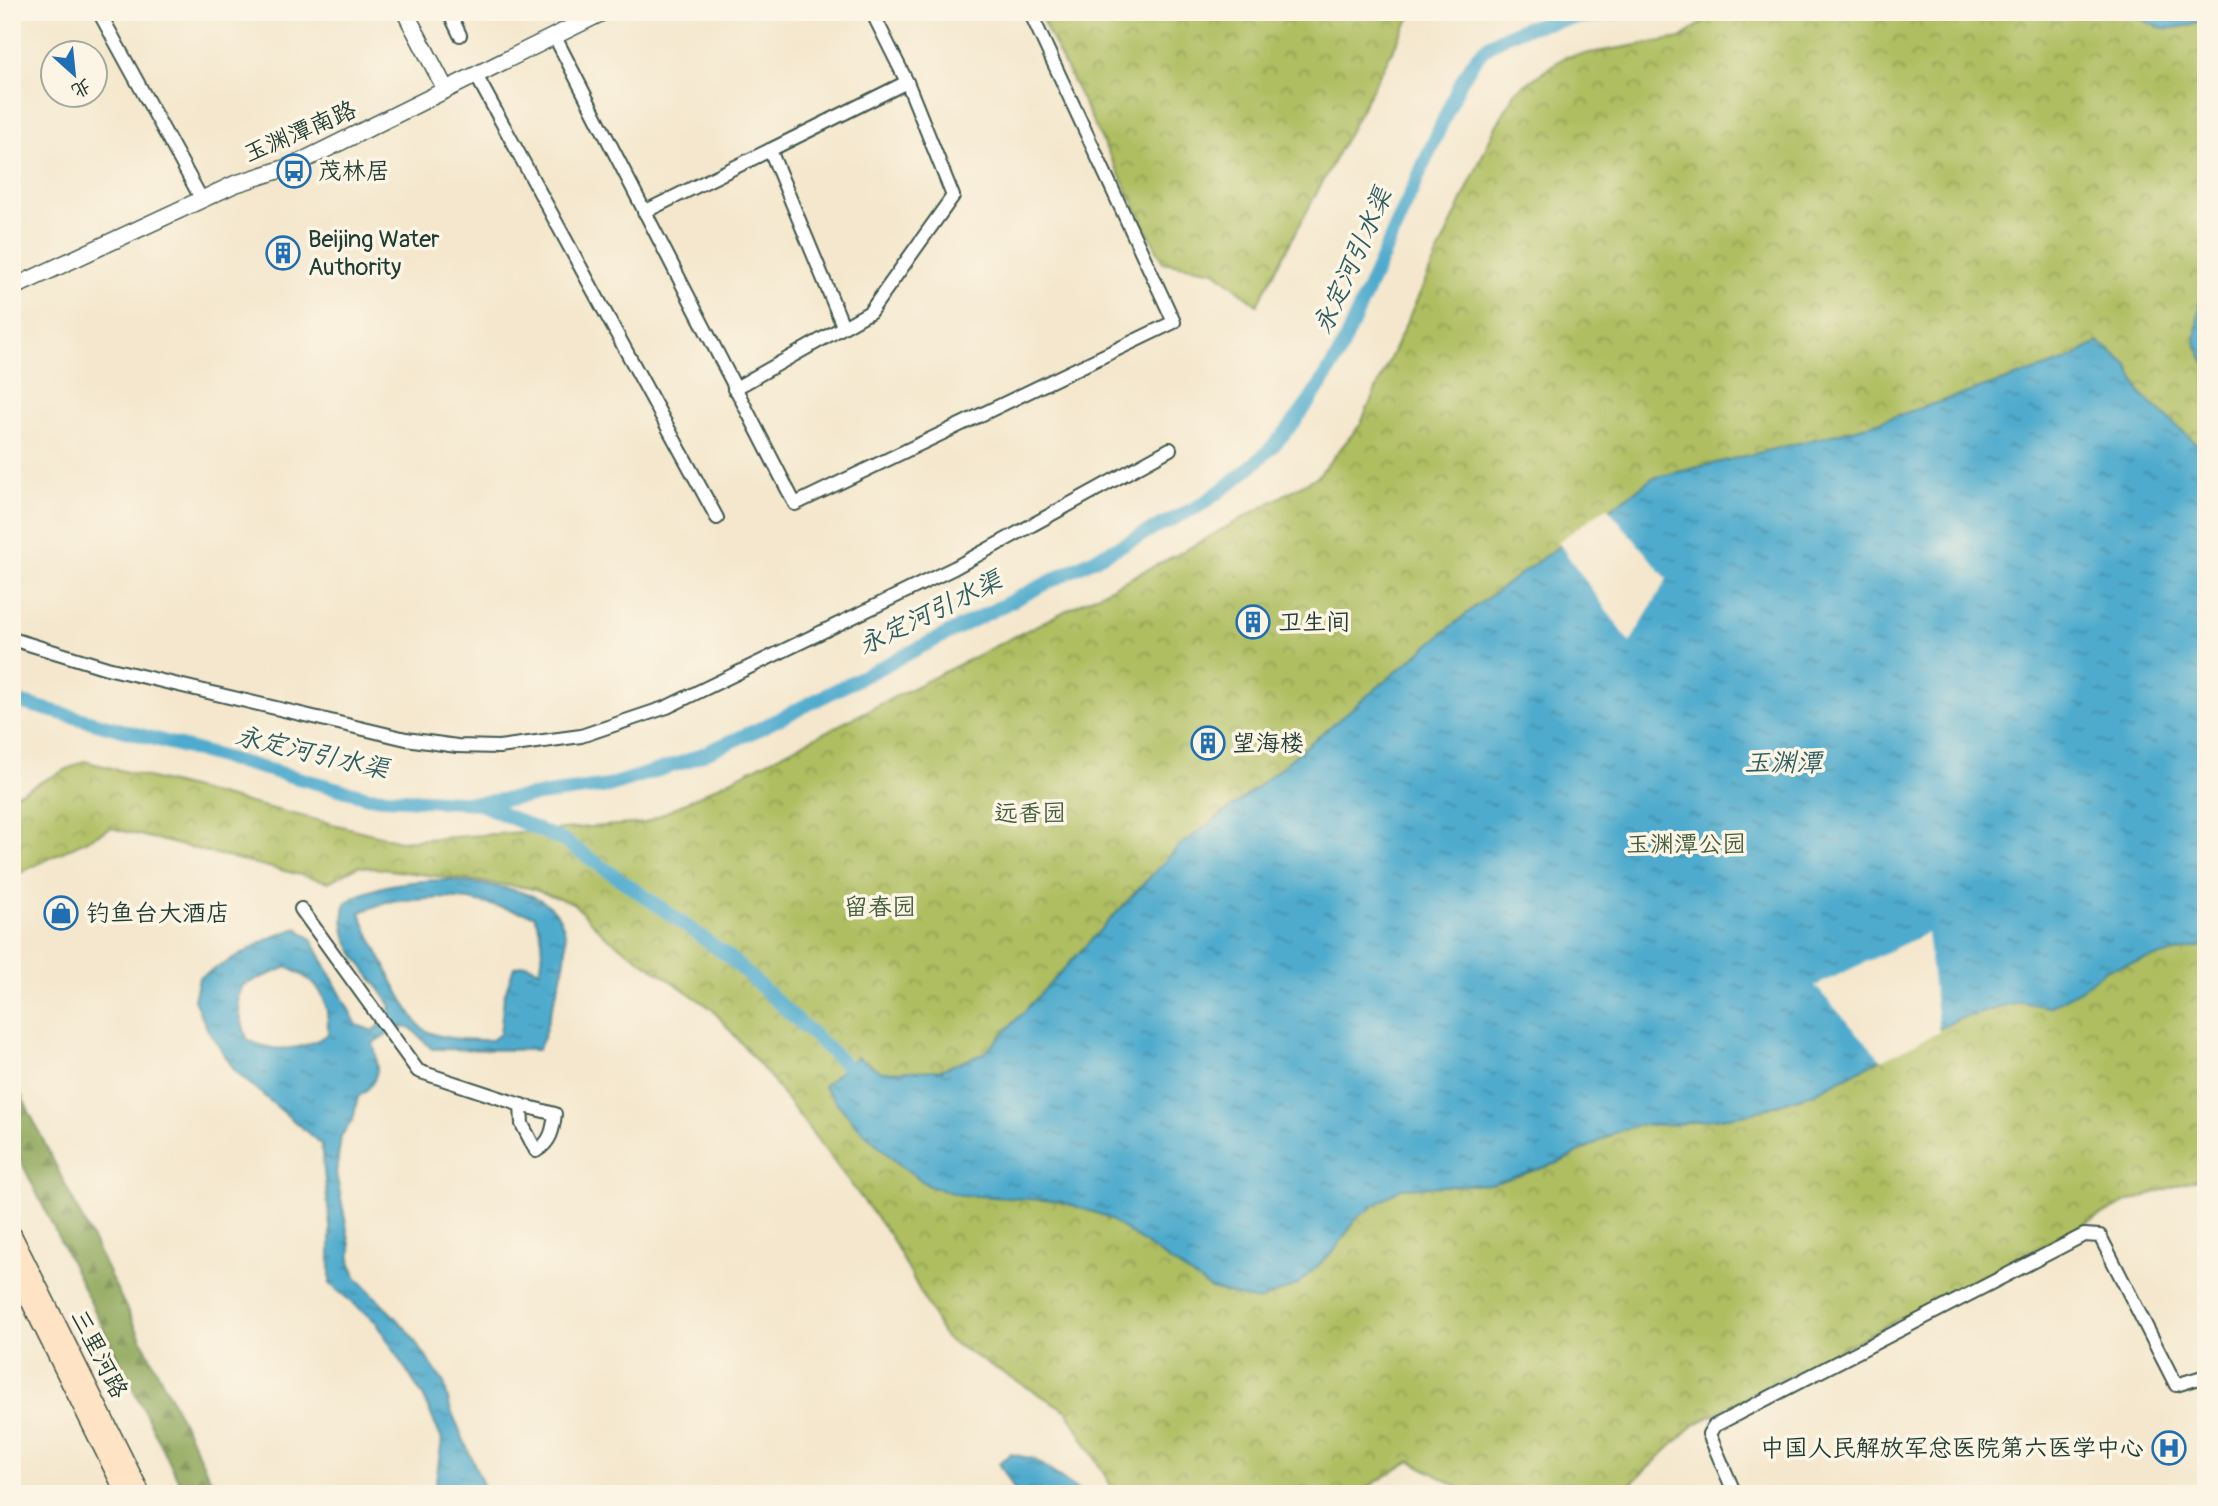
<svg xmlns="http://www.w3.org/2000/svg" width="2218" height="1506" font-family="Pangolin,'LXGW WenKai TC',sans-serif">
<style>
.forest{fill:url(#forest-firs);stroke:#557146;stroke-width:2}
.park{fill:url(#park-crowns);stroke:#677e4a;stroke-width:2}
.water{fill:url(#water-ripples);stroke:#377480;stroke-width:2;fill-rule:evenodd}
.pier{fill:#f4e7cd}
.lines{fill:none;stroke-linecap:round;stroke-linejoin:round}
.canal{stroke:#4fabcd;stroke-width:14}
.minor-casing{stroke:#3f564b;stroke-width:16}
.tertiary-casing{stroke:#3f564b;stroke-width:19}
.secondary-casing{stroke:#3f564b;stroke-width:21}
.minor{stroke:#fff;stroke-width:12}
.tertiary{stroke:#fff;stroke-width:16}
.secondary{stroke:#fee4c5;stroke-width:18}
.labels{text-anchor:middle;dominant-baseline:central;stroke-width:7;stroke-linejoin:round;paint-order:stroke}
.street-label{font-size:24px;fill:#1f3d34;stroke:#fcf5e5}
.poi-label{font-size:24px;fill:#1f3d34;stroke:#fcf5e5;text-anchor:start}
.park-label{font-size:24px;fill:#435d3f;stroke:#fcf5e5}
.water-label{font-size:26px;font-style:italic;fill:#2d5e62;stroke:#fcf5e5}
</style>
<defs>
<pattern id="forest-firs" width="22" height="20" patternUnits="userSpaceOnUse" patternTransform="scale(1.75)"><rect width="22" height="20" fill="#8ba557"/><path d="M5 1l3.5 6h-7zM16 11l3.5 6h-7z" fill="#718849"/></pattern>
<pattern id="park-crowns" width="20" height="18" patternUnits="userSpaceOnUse" patternTransform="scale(1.75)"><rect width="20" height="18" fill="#afbe61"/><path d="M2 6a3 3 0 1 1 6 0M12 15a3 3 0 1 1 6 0" fill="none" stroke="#8e9c51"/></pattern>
<pattern id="water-ripples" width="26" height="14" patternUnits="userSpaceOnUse" patternTransform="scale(1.75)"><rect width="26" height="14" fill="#4fabcd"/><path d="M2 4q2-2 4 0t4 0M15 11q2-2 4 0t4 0" fill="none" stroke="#418ca7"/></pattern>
</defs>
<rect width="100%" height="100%" fill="#fcf5e5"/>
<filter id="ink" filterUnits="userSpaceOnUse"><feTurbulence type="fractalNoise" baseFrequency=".0143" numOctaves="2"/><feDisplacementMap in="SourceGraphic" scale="14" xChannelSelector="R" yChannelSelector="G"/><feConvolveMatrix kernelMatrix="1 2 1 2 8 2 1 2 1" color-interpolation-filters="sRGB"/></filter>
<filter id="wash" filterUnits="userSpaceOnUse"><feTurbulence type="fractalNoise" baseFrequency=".00686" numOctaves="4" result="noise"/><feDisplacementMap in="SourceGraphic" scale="28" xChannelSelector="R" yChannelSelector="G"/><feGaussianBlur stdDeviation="1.57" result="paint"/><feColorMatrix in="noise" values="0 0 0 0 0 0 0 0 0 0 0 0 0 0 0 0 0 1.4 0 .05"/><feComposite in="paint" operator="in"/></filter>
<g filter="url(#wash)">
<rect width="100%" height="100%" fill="#f4e7cd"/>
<polygon class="forest" points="12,1077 218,1494 185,1494 12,1143"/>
<g class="park">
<polygon points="1038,12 1413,12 1257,305 1215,271 1163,262"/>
<polygon points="1716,12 2206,12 2206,1176 2127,1202 1695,1424 1620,1494 1471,1494 1411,1461 1356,1494 1116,1494 1067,1411 945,1338 891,1237 769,1076 712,1009 605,936 573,903 529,888 358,866 329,882 111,828 12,877 12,796 84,761 400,841 645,823 1180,553 1318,476 1360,425 1494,130 1516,91 1565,57 1681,38"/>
</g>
<g class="water">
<path d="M 2129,12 L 2206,12 L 2206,19 C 2171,32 2162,33 2129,12 Z"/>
<polygon points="2206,293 2206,365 2195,342 2200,299"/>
<polygon points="2099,342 2127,364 2141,394 2206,452 2206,945 2107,969 2080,990 2049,1007 2020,1002 1956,1020 1815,1093 1749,1114 1671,1125 1638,1125 1616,1132 1561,1162 1492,1184 1401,1188 1358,1217 1334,1251 1297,1285 1258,1301 1211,1289 1105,1216 1059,1201 960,1195 929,1186 896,1162 856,1125 823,1086 857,1057 882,1072 940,1070 985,1053 1178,847 1245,797 1472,609 1653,478 1853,430 2065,361"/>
<path d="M 448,880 C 478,885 522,886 547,904 C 581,929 561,979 551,1010 C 546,1025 546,1036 538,1050 L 432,1049 L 410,1027 L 395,1029 L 373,1043 C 380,1066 380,1083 358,1097 L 353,1120 L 341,1136 L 336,1173 L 351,1250 L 350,1262 L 357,1278 L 408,1331 L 444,1383 L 450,1408 L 487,1494 L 434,1494 L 442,1440 L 424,1398 L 376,1322 L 330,1284 L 330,1226 L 321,1144 L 236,1072 L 208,1030 L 194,1000 L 199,978 L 270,938 L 297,928 L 311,939 L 357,1025 L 373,1031 L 386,1020 L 391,1006 C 371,972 333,944 346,902 C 378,883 411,881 448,880 ZM 443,898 L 470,900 L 534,915 C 543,933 545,951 540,970 L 526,964 L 514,967 L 504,996 L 500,1034 L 492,1040 C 473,1040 437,1040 422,1028 C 410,1019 365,929 360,912 L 386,902 ZM 287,967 C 321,983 329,996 328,1034 C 303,1051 273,1054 247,1039 L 240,1015 L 238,998 L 243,985 Z"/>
<polygon points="1010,1454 1034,1459 1084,1494 1017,1494 999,1463"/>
</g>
<g class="pier">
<polygon points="1607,507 1667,579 1630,643 1558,542"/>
<polygon points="1927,933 1939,1032 1882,1060 1815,986"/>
</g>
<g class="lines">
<g class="canal">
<path d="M 12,700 L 368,797 L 478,803 L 608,786 L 687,761 L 759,729 L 1199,506 C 1267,460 1300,423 1340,352 L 1459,85 C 1465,76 1470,65 1477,57 C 1510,20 1573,20 1618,12"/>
<polyline points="478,803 566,842 650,900 728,956 847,1066"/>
</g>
</g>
</g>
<g filter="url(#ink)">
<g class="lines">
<defs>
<g id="minor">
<polyline points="99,12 202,200"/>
<polyline points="449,12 460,35"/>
<polyline points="554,35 795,504 1174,322 1030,12"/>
<polyline points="476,75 717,518"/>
<polyline points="644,212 770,150"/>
<polyline points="843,326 770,150 907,82"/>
<polyline points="734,389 870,312 953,196 907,82 872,12"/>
<polyline points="12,639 107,668 406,739 457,746 499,747 581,736 667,707 954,568 1170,449"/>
<polyline points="301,909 418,1071 521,1105"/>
<path d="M 521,1105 L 555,1114 C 553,1130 551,1142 536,1151 L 522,1124 Z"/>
<polyline points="1735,1494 1709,1434 1714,1426 2084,1235 2100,1236 2176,1385 2206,1376"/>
</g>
<g id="tertiary">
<polyline points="405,12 446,90"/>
<polyline points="12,288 235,184 292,166 603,12"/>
</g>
<g id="secondary">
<polyline points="12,1235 141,1494"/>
<polyline points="12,1264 126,1494"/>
</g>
</defs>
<use href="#minor" class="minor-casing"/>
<use href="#tertiary" class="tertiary-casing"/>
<use href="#secondary" class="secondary-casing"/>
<use href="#minor" class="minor"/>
<use href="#tertiary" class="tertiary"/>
<use href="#secondary" class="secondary"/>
</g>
</g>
<defs>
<symbol id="bus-ring" viewBox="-11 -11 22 22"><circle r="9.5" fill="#fcf5e5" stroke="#1f6fb2" stroke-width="1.5"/><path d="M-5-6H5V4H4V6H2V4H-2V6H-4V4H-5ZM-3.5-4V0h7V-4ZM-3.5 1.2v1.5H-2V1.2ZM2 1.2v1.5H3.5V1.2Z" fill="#1f6fb2"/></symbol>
<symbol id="building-ring" viewBox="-11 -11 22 22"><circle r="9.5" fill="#fcf5e5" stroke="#1f6fb2" stroke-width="1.5"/><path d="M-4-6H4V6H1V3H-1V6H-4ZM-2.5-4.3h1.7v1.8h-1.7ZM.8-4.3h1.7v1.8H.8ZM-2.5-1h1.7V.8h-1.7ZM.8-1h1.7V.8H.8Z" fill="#1f6fb2"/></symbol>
<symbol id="shop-ring" viewBox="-11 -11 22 22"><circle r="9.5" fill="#fcf5e5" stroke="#1f6fb2" stroke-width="1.5"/><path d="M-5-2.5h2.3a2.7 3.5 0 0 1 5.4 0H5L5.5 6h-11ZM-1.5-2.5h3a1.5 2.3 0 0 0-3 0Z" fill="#1f6fb2"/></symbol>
<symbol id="hospital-ring" viewBox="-11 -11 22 22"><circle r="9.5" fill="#fcf5e5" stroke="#1f6fb2" stroke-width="1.5"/><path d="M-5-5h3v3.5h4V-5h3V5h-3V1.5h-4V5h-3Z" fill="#1f6fb2"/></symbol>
</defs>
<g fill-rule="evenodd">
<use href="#bus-ring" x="275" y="152" width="38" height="38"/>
<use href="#building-ring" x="264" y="234" width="38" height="38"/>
<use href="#building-ring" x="1234" y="603" width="38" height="38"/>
<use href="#building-ring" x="1189" y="724" width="38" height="38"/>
<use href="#shop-ring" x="42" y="894" width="38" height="38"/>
<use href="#hospital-ring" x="2150" y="1429" width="38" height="38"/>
</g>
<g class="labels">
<g class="street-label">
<text transform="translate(300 132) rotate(-23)">玉渊潭南路</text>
<text transform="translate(99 1354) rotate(63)">三里河路</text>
</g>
<g class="poi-label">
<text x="318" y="171">茂林居</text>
<text x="308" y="239">Beijing Water<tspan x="308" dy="28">Authority</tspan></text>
<text x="1278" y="622">卫生间</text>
<text x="1232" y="743">望海楼</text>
<text x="86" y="913">钓鱼台大酒店</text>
<text x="2144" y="1448" text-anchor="end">中国人民解放军总医院第六医学中心</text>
</g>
<g class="park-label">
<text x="1030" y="813">远香园</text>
<text x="1686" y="844">玉渊潭公园</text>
<text x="880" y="907">留春园</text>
</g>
<g class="water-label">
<text transform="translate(1353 261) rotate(-66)">永定河引水渠</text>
<text transform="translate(930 613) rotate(-26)">永定河引水渠</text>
<text transform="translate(312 753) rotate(13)">永定河引水渠</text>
<text x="1783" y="763">玉渊潭</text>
</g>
</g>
<rect width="2218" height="1506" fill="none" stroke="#fcf5e5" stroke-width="42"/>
<g transform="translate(74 74) rotate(153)"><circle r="33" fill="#fcf5e5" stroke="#a4ab9e" stroke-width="2"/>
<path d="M0-5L12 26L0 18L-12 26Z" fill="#1f6fb2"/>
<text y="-10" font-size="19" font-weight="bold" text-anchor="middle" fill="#1f3d34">北</text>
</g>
</svg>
